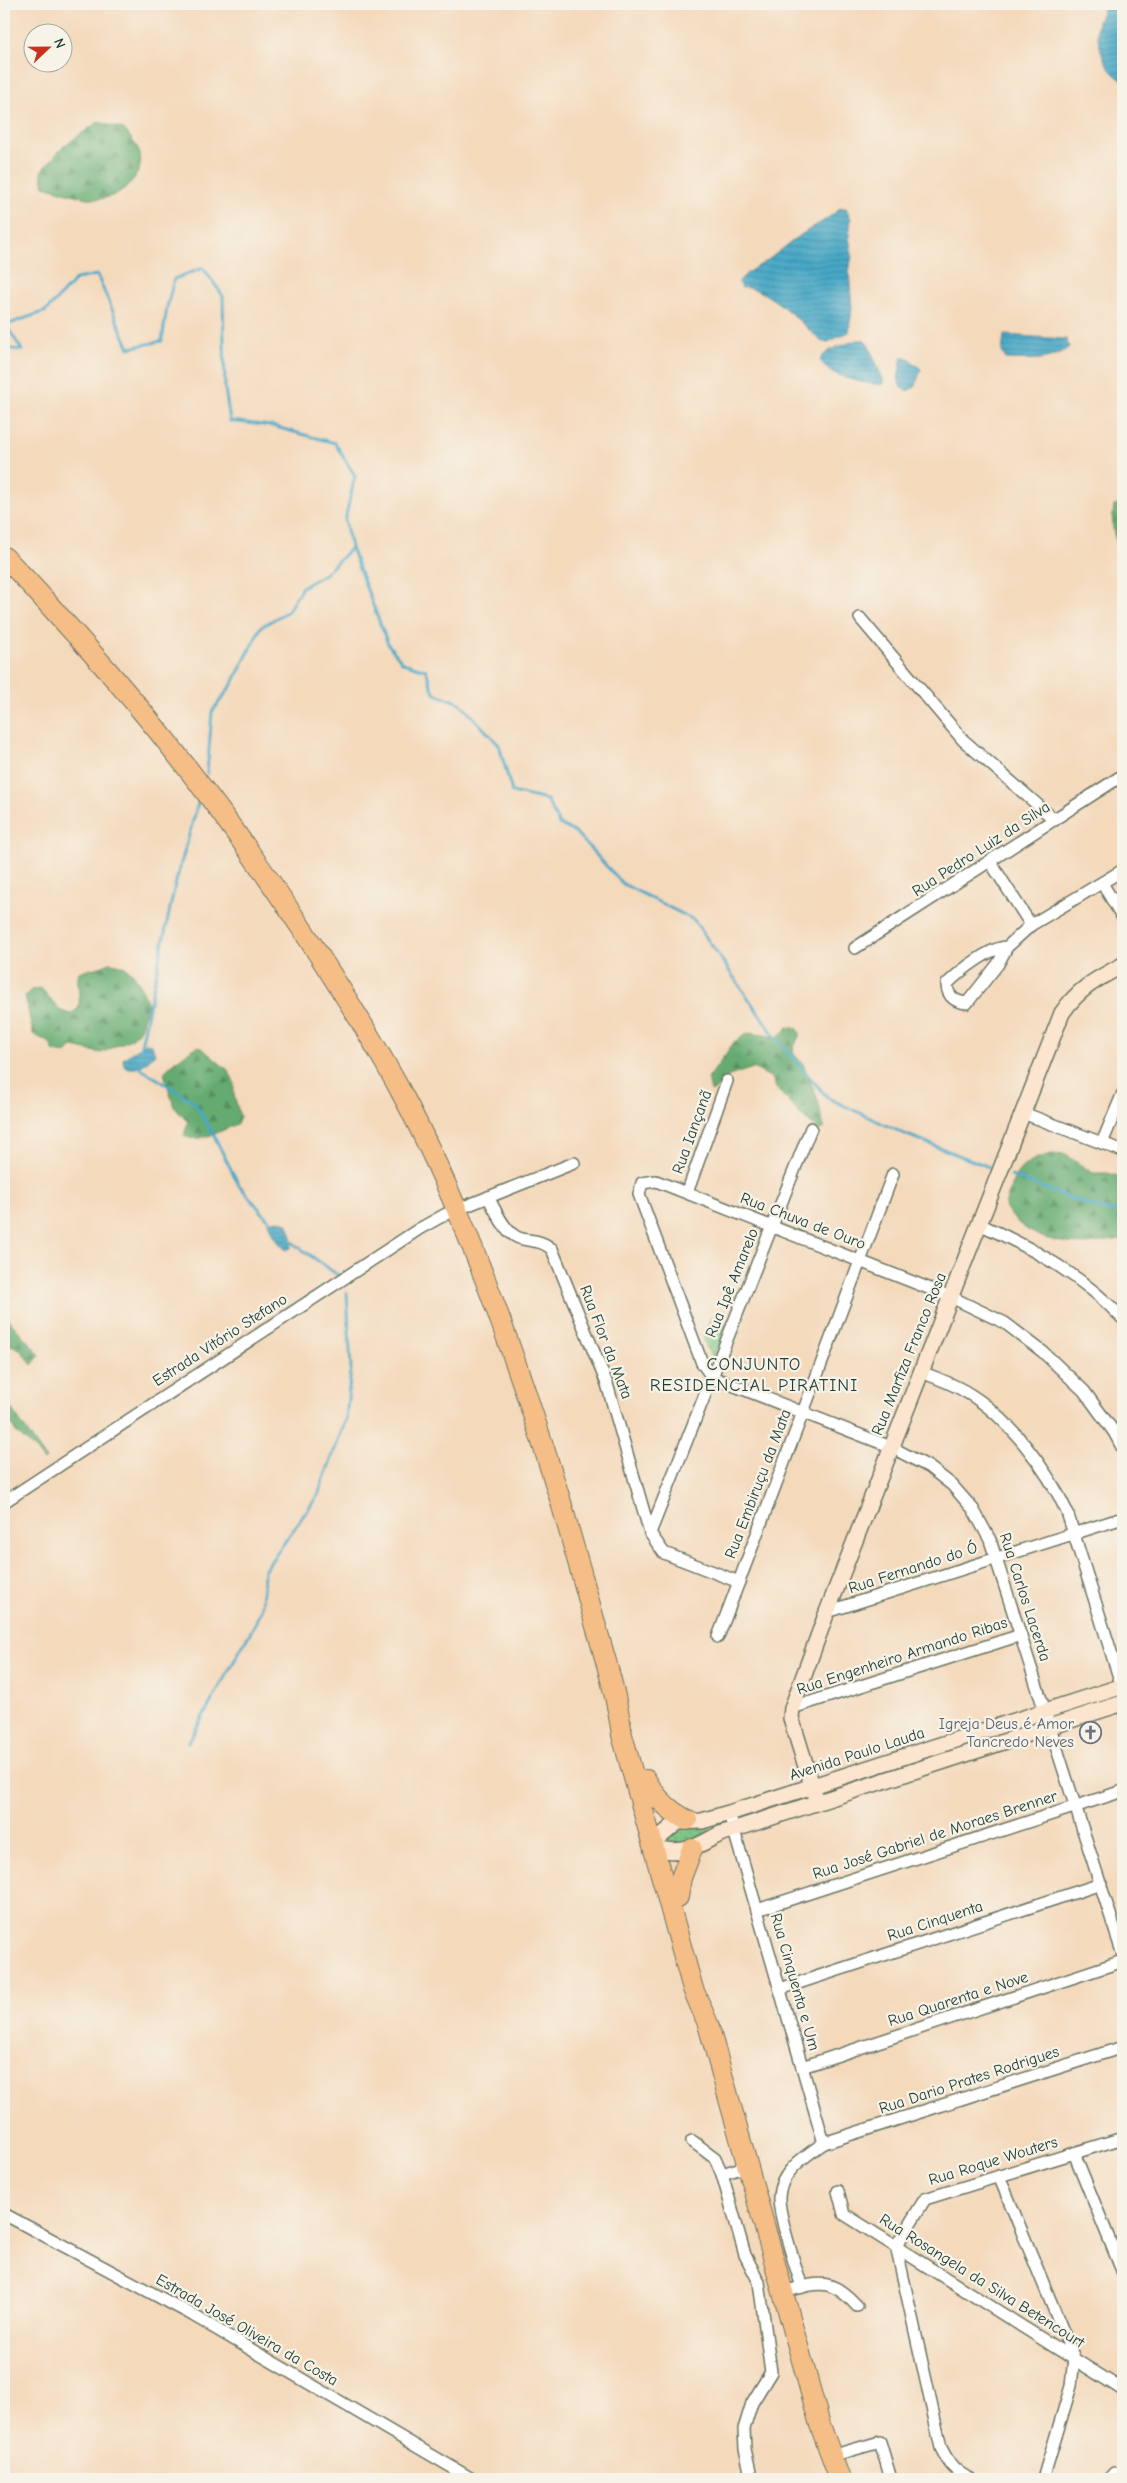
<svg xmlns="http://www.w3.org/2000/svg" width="1127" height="2483" font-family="'Comic Neue',sans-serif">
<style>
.grass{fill:url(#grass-dots);stroke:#4e825c}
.forest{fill:url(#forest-firs);stroke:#427452}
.water{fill:url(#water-rules);stroke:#33727e}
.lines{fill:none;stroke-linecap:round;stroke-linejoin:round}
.stream{stroke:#47a8c7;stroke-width:3}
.street-casing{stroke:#6a7463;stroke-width:14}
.secondary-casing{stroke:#6a7463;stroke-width:18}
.highway-casing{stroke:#6a7463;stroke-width:22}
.street{stroke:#fff;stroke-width:11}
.secondary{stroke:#fbe5cf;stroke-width:15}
.highway{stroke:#f6be87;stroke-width:20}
.labels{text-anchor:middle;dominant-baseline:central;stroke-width:4.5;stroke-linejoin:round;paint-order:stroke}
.street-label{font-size:16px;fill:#1f3d34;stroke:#f7f3e8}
.worship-label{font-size:16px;fill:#5b616d;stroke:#f7f3e8;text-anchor:end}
.neighbourhood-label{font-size:18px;letter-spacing:1px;fill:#1f3d34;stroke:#f7f3e8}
</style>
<defs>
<pattern id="grass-dots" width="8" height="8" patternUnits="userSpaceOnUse" patternTransform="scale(1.25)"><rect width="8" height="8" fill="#7cc683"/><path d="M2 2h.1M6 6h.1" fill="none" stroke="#65a26c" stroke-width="1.8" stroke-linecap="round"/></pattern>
<pattern id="forest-firs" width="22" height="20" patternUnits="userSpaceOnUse" patternTransform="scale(1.25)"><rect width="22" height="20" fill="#65ab71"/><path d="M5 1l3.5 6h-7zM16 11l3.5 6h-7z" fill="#538c5e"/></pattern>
<pattern id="water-rules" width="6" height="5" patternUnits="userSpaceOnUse" patternTransform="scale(1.25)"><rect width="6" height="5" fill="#47a8c7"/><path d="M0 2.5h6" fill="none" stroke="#3b8aa2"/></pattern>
</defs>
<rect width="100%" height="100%" fill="#f7f3e8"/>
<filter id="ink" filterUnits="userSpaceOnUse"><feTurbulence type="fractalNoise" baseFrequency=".02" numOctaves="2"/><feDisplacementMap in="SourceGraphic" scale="10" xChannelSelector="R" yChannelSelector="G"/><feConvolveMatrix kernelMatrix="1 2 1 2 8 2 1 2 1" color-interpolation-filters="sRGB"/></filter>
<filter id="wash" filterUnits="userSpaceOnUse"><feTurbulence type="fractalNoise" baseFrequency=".0096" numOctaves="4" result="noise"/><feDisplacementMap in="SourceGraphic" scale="20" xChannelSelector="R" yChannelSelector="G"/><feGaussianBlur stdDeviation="1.12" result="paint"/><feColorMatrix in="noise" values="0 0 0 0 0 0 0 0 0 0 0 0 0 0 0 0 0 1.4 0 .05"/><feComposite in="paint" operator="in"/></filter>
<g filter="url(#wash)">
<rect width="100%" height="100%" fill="#f4d9bb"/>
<g class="grass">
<polygon points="712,1317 727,1324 712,1361 703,1337"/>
<path d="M 706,1825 L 711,1827 C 703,1842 684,1844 669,1845 L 666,1842 C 675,1827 690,1826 706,1825 Z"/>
</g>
<g class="forest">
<path d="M 98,122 L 124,129 C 129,136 136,144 139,151 C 148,175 118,200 96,199 C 79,198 60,190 44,186 L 41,171 L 64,146 Z"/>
<path d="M 1123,503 L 1123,556 C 1113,536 1111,528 1114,506 Z"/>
<path d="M 109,963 C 133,963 140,984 148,1004 L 140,1029 L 133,1038 L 101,1053 L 72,1047 L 65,1054 L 54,1052 L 50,1043 L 33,1034 L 25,996 L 32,989 L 41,988 L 61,1011 L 70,1014 L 78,1009 C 82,996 75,985 79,972 C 89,968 99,969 109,963 Z"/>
<polygon points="788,1027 798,1029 800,1034 793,1049 794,1054 803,1064 817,1097 824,1128 819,1131 802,1116 776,1088 772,1078 753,1068 729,1076 715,1090 711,1092 708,1079 734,1042 748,1033 778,1037"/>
<path d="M 199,1046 L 228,1070 L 234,1082 L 234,1095 L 240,1117 L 237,1124 C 222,1130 199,1144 184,1136 L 188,1122 L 174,1107 L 164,1073 C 168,1066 191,1049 199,1046 Z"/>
<path d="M 1051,1154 L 1066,1155 L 1093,1173 L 1108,1173 L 1121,1177 L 1123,1181 L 1123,1239 C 1109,1240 1091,1245 1077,1244 C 1048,1242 1019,1232 1005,1206 C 1014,1175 1016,1163 1051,1154 Z"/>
<polygon points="4,1315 40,1355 32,1365 20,1349 11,1345 4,1351"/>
<polygon points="4,1398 46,1459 44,1461 35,1449 16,1432 5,1412 4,1416"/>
</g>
<g class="water">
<path d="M 1123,4 L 1123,80 C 1106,73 1099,49 1097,31 C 1096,24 1101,15 1103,8 Z"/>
<path d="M 840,208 L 846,208 L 851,219 L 849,237 L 852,255 L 849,272 L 852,308 L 849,332 L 828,342 L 822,342 C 806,327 763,283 742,288 L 738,283 C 746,271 756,268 768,260 C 780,251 792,241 805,232 C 817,224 829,219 840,208 Z"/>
<path d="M 1004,335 L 1066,339 L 1069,347 C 1050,363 1029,359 1006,359 L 1002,352 Z"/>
<path d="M 857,340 L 864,340 L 868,344 L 883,379 L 883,385 C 863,383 832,379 820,360 C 826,348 845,345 857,340 Z"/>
<polygon points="902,357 907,357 921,369 915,387 907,391 901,388 898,379"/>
<path d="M 145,1043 L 152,1044 L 155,1054 C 145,1063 138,1073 124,1066 L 123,1059 Z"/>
<path d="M 278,1220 L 287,1223 L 291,1233 L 291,1248 L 286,1250 C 277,1243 272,1232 269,1222 Z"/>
</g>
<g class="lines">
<g class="stream">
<polyline points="4,348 22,350 6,325 46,311 76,279 97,275 129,348 162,341 167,307 174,279 203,268 223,296 225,389 230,421 272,426 335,443 355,476 345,520 351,548 388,644 403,663 426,670 434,693 460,703 499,745 512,792 547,800 559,824 576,833 623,884 694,920 778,1041 828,1098 907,1135 989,1167"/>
<polyline points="207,773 212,712 233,683 261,627 288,611 302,587 325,574 351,548"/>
<polyline points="140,1050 175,885 200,796"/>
<polyline points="140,1064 140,1068 194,1102 211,1130 239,1185 272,1224"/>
<polyline points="1011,1176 1095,1207 1123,1213"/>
<polyline points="289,1240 339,1276"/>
<polyline points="188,1743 255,1624 262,1607 264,1571 318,1495 346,1419 351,1369 347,1293"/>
</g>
</g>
</g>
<g filter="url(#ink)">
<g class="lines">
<defs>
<g id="street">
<polyline points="860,618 963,740 1055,820"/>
<polyline points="991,863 1031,925"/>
<polyline points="1102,883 1123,918"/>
<path d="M 1007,947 C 990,947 959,972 947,984 C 947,997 956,1002 967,1003 L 998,964 L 1007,947 L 1031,925 L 1123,870"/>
<polyline points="855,948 1123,775"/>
<polyline points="1023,1113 1123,1151"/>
<polyline points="1102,1143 1123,1093"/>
<polyline points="687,1193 727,1081"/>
<path d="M 488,1197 C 495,1209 503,1229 515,1236 C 525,1243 538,1237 552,1249 L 607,1384 L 650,1533 L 664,1553 L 739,1582"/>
<path d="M 979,1224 C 1033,1248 1083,1276 1123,1319"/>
<path d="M 920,1371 C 935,1378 952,1383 966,1392 C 1008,1416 1047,1469 1067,1512 L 1123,1690"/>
<polyline points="1123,1449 1114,1432 1084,1391 1043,1352 1005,1323 951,1297 656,1181 642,1183 639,1194 702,1363 712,1377 891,1447 929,1467 952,1485 973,1509 990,1540 1123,1955"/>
<polyline points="4,1502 419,1229 446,1214 574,1163"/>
<polyline points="650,1533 811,1128"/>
<polyline points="827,1612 1123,1518"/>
<polyline points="718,1637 893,1174"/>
<polyline points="792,1708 1021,1635"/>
<polyline points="729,1813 824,2143"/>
<polyline points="757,1910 1123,1791"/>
<polyline points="780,1989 1101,1884"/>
<polyline points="802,2067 1123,1961"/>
<polyline points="692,2141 715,2158 722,2174 745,2255 759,2282 771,2372 752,2403 744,2429 745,2449 750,2471"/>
<polyline points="1074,2153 1123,2273"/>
<polyline points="722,2174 748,2166"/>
<polyline points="999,2176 1074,2358 1071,2386 1043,2479"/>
<polyline points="838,2191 844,2214 1123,2390"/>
<polyline points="4,2214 189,2313 472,2479"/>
<path d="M 802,2287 C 796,2268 778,2215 779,2197 C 780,2172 805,2156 824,2143 L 1123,2047"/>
<path d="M 784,2292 C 819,2282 831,2277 857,2306"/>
<polyline points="831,2456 880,2442 891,2479"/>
<path d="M 971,2479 C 955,2472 949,2464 941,2448 L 896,2246 L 925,2199 L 1123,2138"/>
<polyline points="1109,2479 1114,2473 1123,2474"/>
</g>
<g id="secondary">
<path d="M 817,1802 L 791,1718 L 792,1708 L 827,1612 L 1062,1013 C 1079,988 1097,979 1123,965"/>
<polyline points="661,1836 678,1822 702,1821 729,1813 1123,1686"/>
<path d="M 665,1850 C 688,1854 700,1844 720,1834 L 1123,1703"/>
</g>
<g id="highway">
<path d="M 4,557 C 30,582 53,610 77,636 C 161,729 236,828 304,932 C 341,989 378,1047 409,1107 C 472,1230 519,1367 560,1499 C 572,1541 584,1582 595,1623 C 606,1661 617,1697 622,1735 L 693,1989 L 708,2024 L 820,2425 L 840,2479"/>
<path d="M 646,1780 C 657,1799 668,1810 687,1820"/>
<polyline points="678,1897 681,1878 692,1849"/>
</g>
</defs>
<use href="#street" class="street-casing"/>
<use href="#secondary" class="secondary-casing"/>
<use href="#highway" class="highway-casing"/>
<use href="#street" class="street"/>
<use href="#secondary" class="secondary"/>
<use href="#highway" class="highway"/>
</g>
</g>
<defs>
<symbol id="church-ring" viewBox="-11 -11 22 22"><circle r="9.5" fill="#f7f3e8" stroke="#6b7280" stroke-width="1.5"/><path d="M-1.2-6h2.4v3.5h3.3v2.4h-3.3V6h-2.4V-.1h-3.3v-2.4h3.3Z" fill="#6b7280"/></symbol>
</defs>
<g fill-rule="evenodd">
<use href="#church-ring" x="1078" y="1720" width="25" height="25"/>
</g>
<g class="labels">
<g class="street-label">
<text transform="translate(981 849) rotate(-33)">Rua Pedro Luiz da Silva</text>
<text transform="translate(692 1132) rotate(-70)">Rua Iançanã</text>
<text transform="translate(803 1221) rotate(21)">Rua Chuva de Ouro</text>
<text transform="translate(732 1283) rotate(-68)">Rua Ipê Amarelo</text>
<text transform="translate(220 1340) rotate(-33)">Estrada Vitório Stefano</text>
<text transform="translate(606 1342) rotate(69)">Rua Flor da Mata</text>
<text transform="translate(909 1354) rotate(-68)">Rua Marfiza Franco Rosa</text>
<text transform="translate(758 1484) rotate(-69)">Rua Embiruçu da Mata</text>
<text transform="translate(913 1568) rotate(-18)">Rua Fernando do Ó</text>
<text transform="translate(1025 1597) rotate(72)">Rua Carlos Lacerda</text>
<text transform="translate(902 1656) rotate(-18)">Rua Engenheiro Armando Ribas</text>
<text transform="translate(857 1754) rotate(-18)">Avenida Paulo Lauda</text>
<text transform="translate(935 1835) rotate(-18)">Rua José Gabriel de Moraes Brenner</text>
<text transform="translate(935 1921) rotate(-18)">Rua Cinquenta</text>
<text transform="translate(795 1982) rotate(74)">Rua Cinquenta e Um</text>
<text transform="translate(958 1999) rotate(-18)">Rua Quarenta e Nove</text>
<text transform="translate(969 2080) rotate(-18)">Rua Dario Prates Rodrigues</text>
<text transform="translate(993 2161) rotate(-17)">Rua Roque Wouters</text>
<text transform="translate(982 2281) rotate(32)">Rua Rosangela da Silva Betencourt</text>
<text transform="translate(247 2330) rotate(30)">Estrada José Oliveira da Costa</text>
</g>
<g class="worship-label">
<text x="1074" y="1724">Igreja Deus é Amor<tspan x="1074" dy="18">Tancredo Neves</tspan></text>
</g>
<g class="neighbourhood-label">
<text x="754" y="1364">CONJUNTO<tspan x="754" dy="21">RESIDENCIAL PIRATINI</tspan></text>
</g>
</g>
<rect width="1127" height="2483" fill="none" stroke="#f7f3e8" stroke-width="20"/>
<g transform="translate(48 48) rotate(68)"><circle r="24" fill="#f7f3e8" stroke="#a1aaa0"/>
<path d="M0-4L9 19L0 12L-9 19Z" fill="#c8321e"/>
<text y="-8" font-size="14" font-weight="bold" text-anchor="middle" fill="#1f3d34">N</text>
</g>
</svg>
